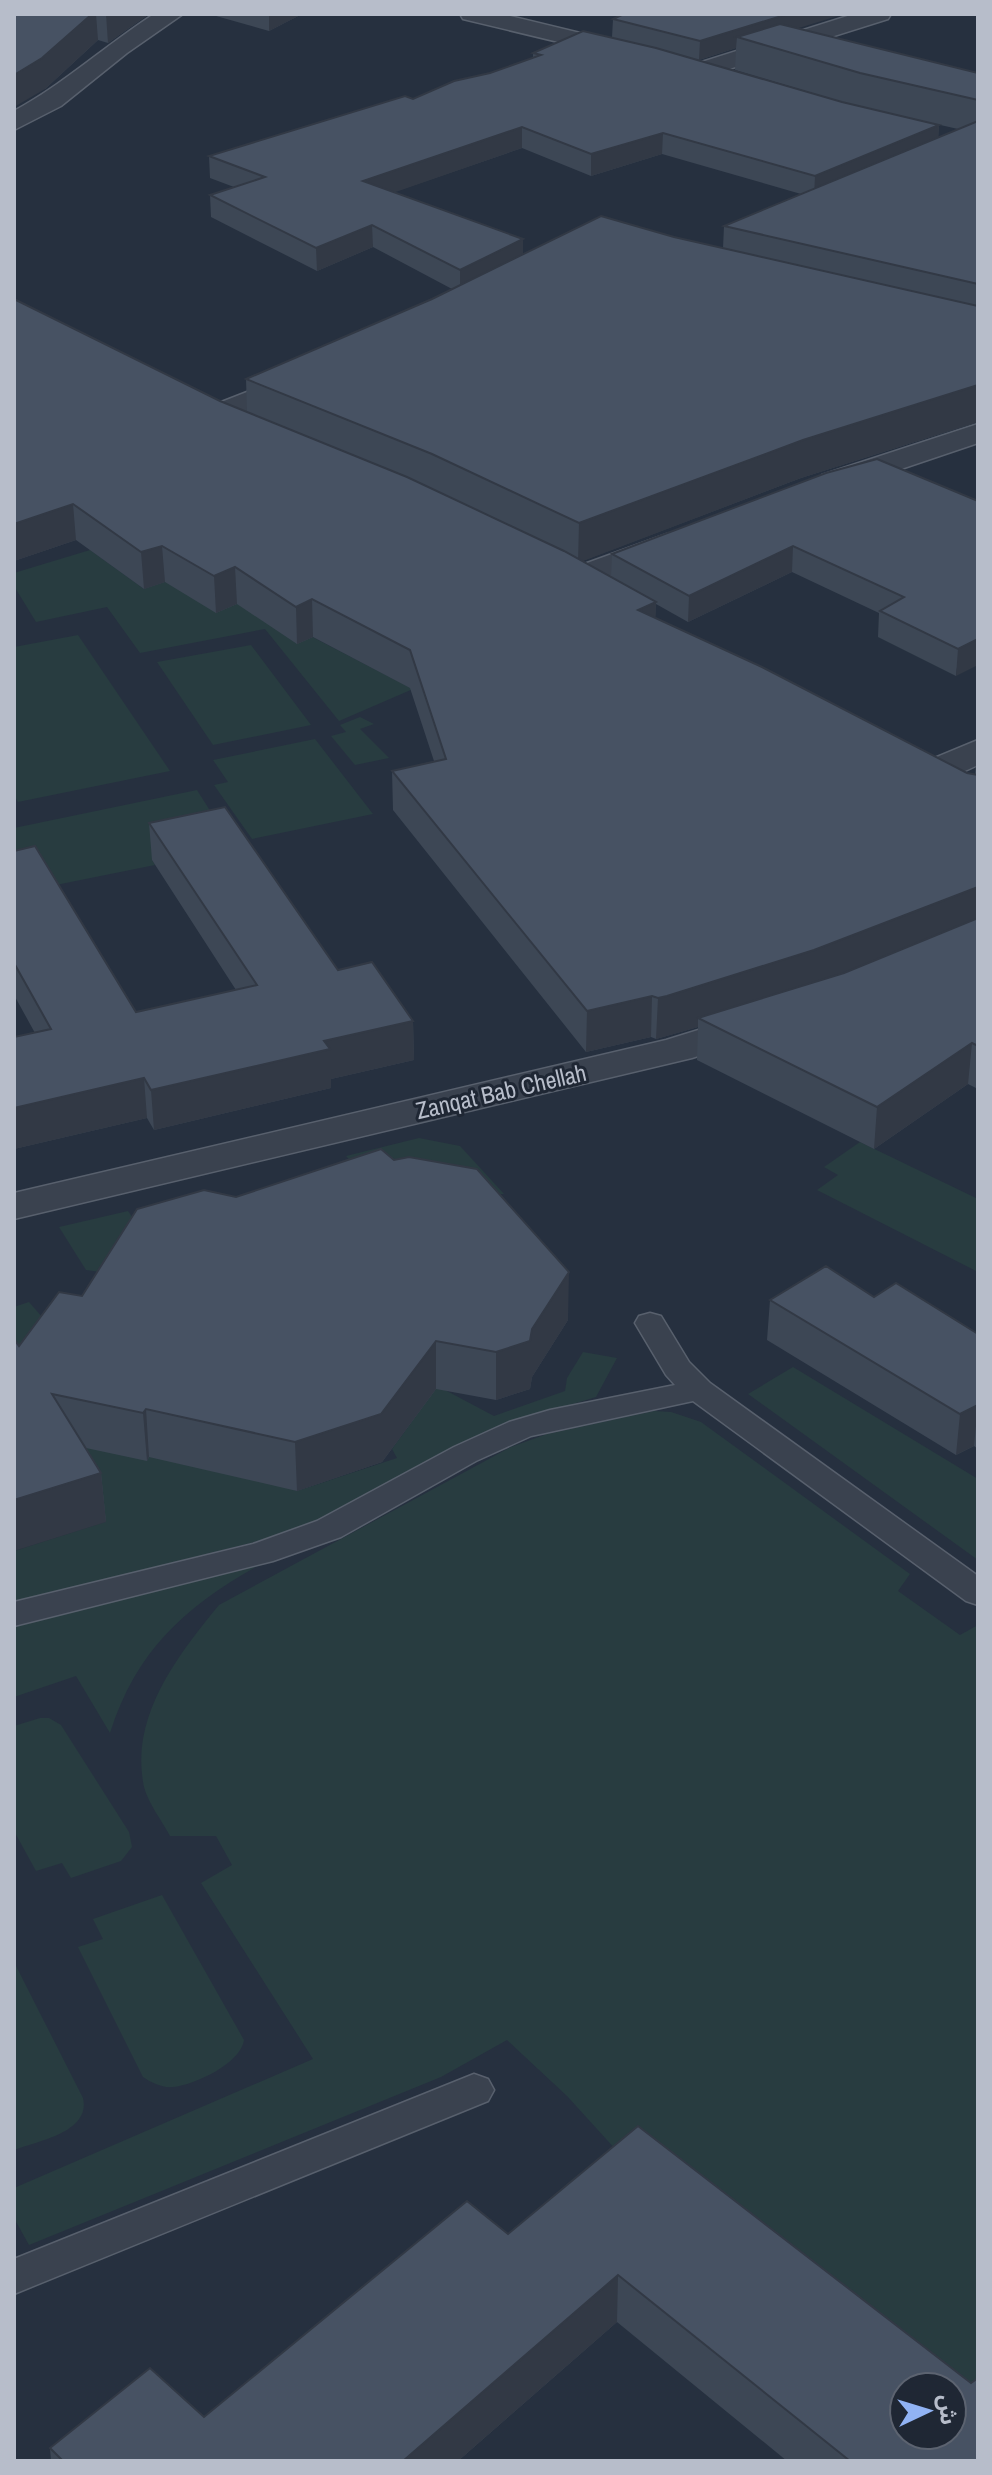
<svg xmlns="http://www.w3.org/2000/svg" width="992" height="2475" font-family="'Archivo Narrow','Noto Sans Arabic',sans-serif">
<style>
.green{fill:#283c40}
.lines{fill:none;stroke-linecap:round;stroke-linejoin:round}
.service-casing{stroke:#58606d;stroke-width:3}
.pedestrian-casing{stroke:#58606d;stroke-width:3}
.minor-casing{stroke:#58606d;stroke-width:3}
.service{fill:#3a424f;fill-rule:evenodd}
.pedestrian{fill:#3a424f;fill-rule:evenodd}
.minor{fill:#3a424f;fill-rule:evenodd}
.wall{fill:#3d4755;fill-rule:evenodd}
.shaded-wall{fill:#323945}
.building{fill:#475263;stroke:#323945;stroke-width:2;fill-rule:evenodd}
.labels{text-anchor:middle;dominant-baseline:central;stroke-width:6;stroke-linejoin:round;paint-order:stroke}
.street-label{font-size:24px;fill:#b7bdca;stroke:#1f2734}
</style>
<rect width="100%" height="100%" fill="#26303f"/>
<g class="green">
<polygon points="90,550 144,589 165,582 243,601 413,689 339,721 265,629 140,653 107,607 36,622 14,586 14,573"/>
<polygon points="78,635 170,771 18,802 14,795 14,647"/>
<polygon points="251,645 311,725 213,745 157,662"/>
<polygon points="360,717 374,724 360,729 389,758 355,765 331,736 346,732 340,725"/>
<polygon points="315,739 373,814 252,839 214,785 228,782 213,760"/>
<polygon points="197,790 231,844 152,860 155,865 41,888 14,889 14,828"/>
<polygon points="419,1138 460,1146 504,1194 382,1195 346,1156"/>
<polygon points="860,1142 978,1199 978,1272 817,1190 838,1175 824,1167"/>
<polygon points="128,1211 156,1252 129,1276 86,1270 59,1227"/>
<polygon points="29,1302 42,1317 14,1379 14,1307"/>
<polygon points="583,1352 617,1358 596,1397 511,1423 459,1444 328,1516 279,1536 14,1602 14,1551 105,1522 14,1449 155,1445 297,1491 397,1458 392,1449 418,1413 400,1382 445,1390 494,1416 565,1391 567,1378"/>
<polygon points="793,1367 978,1479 978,1560 748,1394"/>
<path d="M 654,1411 L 671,1412 L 701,1422 L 910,1574 L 898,1591 L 960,1635 L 978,1625 L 978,2379 L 952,2401 L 952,2387 L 637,2173 L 567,2096 L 507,2040 L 441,2077 L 29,2245 L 14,2218 L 14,2188 L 313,2059 L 201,1883 L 232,1865 L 216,1836 L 170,1836 C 162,1821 148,1803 144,1787 C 129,1717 178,1655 219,1605 L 511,1447 L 547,1434 Z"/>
<path d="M 261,1564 C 186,1606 137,1649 110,1733 L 76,1676 L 14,1697 L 14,1627 Z"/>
<polygon points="40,1718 49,1718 61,1725 129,1832 132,1847 121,1861 71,1878 62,1863 36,1871 14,1831 14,1726"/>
<path d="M 162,1895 L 244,2040 C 241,2063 195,2085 173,2087 C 162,2088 152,2083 143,2077 L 78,1947 L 103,1939 L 93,1919 Z"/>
<path d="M 14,1962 L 83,2098 C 91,2132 38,2141 14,2150 Z"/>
</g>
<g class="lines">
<defs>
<g id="service">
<polygon points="650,1313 661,1316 689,1362 710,1383 978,1576 978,1605 966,1601 693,1401 531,1436 476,1461 341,1537 273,1561 14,1626 14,1602 253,1544 317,1521 454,1447 509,1422 550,1410 675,1385 666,1375 635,1323 639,1316"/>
<polygon points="474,2074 488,2079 494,2090 488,2101 14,2294 14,2259"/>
</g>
<g id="pedestrian">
<path d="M 154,14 L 183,14 L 127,53 L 61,106 L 14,130 L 14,111 C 64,84 106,45 154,14 Z"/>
<polygon points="854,14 891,14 888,19 707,76 689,76 685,71 689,66"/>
<polygon points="303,370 314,373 318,379 314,385 228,422 217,424 206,422 202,415 206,408"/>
<polygon points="978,424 978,443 833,492 822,489 817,482 822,475"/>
<polygon points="667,534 679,537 683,544 679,551 577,588 565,585 560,578 565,571"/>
</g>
<g id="minor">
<polygon points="460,14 502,14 634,46 637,51 634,56 625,58 463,19"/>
<polygon points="978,740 978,765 941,782 928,785 915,782 910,774 915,766"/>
<polygon points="753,1013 767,1016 773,1025 767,1034 692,1058 14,1219 14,1193 666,1040"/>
</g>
</defs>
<use href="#service" class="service-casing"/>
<use href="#pedestrian" class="pedestrian-casing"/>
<use href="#minor" class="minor-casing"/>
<use href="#service" class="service"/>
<use href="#pedestrian" class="pedestrian"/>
<use href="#minor" class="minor"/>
</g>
<g class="wall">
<polygon points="14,14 149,14 108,43 98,40 45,89"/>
<polygon points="209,14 302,14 269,31"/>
<path d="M 613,19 L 798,29 L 978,73 L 978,422 L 801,478 L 582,561 L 611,577 L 612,554 L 978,501 L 956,676 L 878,637 L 879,613 L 792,572 L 688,622 L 656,604 L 655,618 L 967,773 L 975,774 L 978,742 L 978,1089 L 968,1084 L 874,1149 L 697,1060 L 698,1027 L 656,1039 L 651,1037 L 586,1052 L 393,810 L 392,771 L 434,761 L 410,688 L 313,637 L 297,644 L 237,604 L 216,613 L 165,582 L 144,589 L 76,540 L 14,561 L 14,299 L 220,401 L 247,412 L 246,379 L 432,299 L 452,289 L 373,247 L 317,271 L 211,217 L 210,195 L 234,187 L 210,178 L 209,156 L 413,99 L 533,58 L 533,53 L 612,37 ZM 736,48 L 735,70 L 849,104 L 661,50 L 699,60 ZM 936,124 L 958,129 L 938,138 L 939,125 ZM 522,148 L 591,176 L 662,154 L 801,194 L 724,226 L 723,248 L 674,237 L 523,254 L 523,239 L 394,192 Z"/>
<polygon points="149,823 338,970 413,1021 414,1060 331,1079 331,1088 154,1130 147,1118 14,1149 14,1037 35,1033 14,995 14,851 136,1012 236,990 152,860"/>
<polygon points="82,1296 568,1320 532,1377 530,1389 496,1400 436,1389 382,1462 297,1491 149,1457 147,1461 86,1448 101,1473 106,1522 19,1346"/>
<polygon points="874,1297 978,1334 978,1449 974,1446 956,1455 767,1340 770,1300"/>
<polygon points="508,2234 971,2383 978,2461 787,2461 617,2322 458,2461 51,2461 50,2448 204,2417"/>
</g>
<g class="shaded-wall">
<polygon points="92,14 96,14 98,40 45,89 14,107 14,75"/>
<polygon points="106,14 149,14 108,43"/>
<polygon points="269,14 302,14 269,31"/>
<polygon points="788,14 844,14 754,42 737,37 736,48 699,60 700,41"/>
<polygon points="939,125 938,146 814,197 815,176"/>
<polygon points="522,127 522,148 364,203 363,181"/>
<polygon points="663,133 662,154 591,176 591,154"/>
<polygon points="372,225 373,247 317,271 316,248"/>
<polygon points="523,239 523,261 460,293 460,270"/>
<polygon points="978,385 978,422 801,478 578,563 579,523 803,440"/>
<polygon points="73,504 76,540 14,561 14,524"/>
<polygon points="162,546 165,582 144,589 141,552"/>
<polygon points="793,546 792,572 688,622 689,596"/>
<polygon points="235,567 237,604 216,613 214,576"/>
<polygon points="312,599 313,637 297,644 296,607"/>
<polygon points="656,602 655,639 638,610"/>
<polygon points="978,639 978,665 956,676 958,649"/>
<polygon points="978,887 978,925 811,990 698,1018 698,1027 656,1039 658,998"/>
<polygon points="652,996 651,1037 586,1052 587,1011"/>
<polygon points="413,1021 414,1060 331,1079 331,1088 154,1130 151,1090 324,1041"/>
<polygon points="972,1043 968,1084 874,1149 877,1107"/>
<polygon points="144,1078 147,1118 14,1149 14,1108"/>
<polygon points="569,1272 568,1320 532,1377 530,1389 496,1400 496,1352 532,1329"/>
<polygon points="436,1341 436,1389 382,1462 297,1491 295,1442"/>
<polygon points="978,1405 974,1446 956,1455 960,1414"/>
<polygon points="146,1409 149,1457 147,1461 143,1413"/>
<polygon points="101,1473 106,1522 14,1551 14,1500"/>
<polygon points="618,2275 617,2322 458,2461 403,2461"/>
</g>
<g class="building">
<polygon points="14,14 92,14 42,58 14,75"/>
<polygon points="624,14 788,14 700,41 613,19"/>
<polygon points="780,24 978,73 978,100 860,73 737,37"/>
<polygon points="583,31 656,48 842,102 939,125 815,176 663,133 591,154 522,127 363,181 523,239 460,270 372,225 316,248 210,195 265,177 209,156 405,96 413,99 454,81 490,73 541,55 533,53"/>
<polygon points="978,121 978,284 724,226"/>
<polygon points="601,216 674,237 978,306 978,385 803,440 579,523 432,454 246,379 432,299"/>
<polygon points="14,299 220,401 407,477 564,551 656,602 638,610 762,667 967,773 978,775 978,887 814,950 667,996 658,998 652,996 587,1011 392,771 446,759 410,650 312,599 296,607 235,567 214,576 162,546 141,552 73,504 14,524"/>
<polygon points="877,459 978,501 978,639 958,649 880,611 904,597 793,546 689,596 612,554 826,473"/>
<polygon points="225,807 338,970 372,962 413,1021 324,1041 330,1049 151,1090 144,1078 14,1108 14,1037 51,1029 14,963 14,851 35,846 136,1012 257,985 149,823"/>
<polygon points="978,918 978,1046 972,1043 877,1107 698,1018 844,973"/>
<polygon points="381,1149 394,1160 409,1157 477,1169 569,1272 532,1329 530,1341 496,1352 436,1341 381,1414 295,1442 146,1409 143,1413 52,1394 101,1473 14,1500 14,1339 19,1346 59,1292 82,1296 137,1209 204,1190 236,1197"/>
<polygon points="826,1266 874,1297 896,1283 978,1334 978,1405 960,1414 770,1300"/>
<path d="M 638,2126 L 971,2383 L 978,2378 L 978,2461 L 850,2461 L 618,2275 L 403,2461 L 63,2461 L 50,2448 L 150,2368 L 204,2417 L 467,2201 L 508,2234 ZM 904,2387 L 952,2387 L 952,2435 L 904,2435 Z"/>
</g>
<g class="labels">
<g class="street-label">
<text transform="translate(501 1091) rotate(-13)">Zanqat Bab Chellah</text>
</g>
</g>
<rect width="992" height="2475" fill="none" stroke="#b7bdca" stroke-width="32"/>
<g transform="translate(928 2411) rotate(86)"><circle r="38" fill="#1f2734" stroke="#5c6370" stroke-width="2"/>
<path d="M0-6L14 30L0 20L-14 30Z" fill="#91b3f4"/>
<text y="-12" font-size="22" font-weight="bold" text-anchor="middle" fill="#b7bdca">ش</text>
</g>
</svg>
